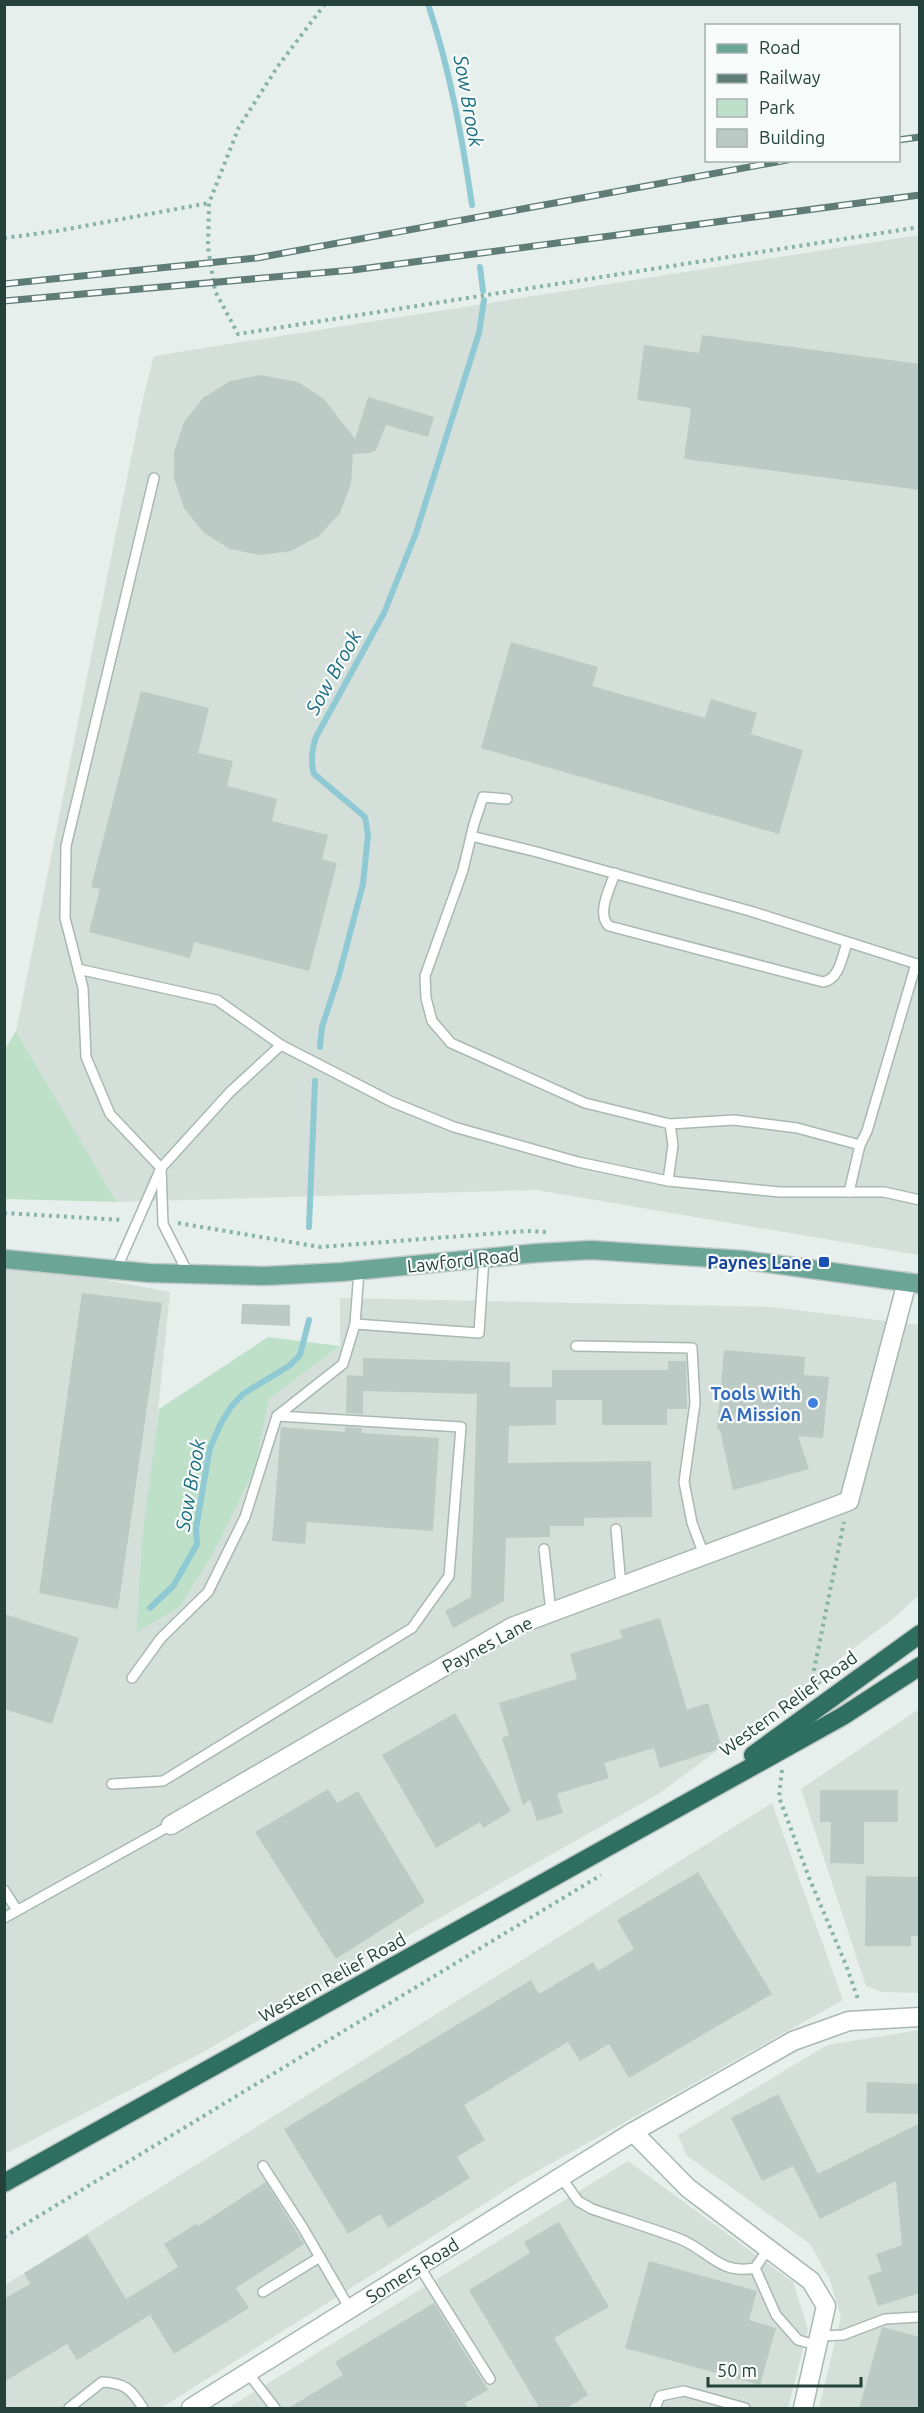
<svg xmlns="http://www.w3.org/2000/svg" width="924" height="2413" font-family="Ubuntu,sans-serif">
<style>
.built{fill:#d4dfda}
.green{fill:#bfe0c8}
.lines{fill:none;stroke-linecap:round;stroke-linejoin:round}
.stream{stroke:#8ec9d4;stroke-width:6}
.building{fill:#bbcac4}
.lane-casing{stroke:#a8b8b2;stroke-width:12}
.street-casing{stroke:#a8b8b2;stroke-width:21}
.primary-casing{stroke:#c2cac8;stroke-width:21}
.highway-casing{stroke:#c2cac8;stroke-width:21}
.path{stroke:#86b3a5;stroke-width:4;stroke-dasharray:3 4.5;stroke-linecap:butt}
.lane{stroke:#fff;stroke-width:9}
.street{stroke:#fff;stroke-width:18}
.primary{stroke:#6aa596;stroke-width:18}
.highway{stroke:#2f6f62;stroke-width:18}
.rail-casing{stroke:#5f7d75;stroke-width:7}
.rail{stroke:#f7fbf9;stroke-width:4.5;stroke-dasharray:14;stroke-linecap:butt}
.transit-dot{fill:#1a4fb4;stroke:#f7fbf9;stroke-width:2}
.shop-dot{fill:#3f7fe0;stroke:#f7fbf9;stroke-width:2}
.labels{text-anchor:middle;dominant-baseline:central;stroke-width:4.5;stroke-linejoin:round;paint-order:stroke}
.street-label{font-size:18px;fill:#24423a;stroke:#f7fbf9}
.transit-label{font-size:18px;font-weight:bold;fill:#164399;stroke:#f7fbf9;text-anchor:end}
.shop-label{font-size:18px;font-weight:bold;fill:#366cbe;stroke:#f7fbf9;text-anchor:end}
.water-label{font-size:20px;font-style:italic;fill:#1c6f80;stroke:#f7fbf9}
</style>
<rect width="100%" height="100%" fill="#e6efeb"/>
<g class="built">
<polygon points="919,235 919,1255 536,1190 117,1202 16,1031 144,394 154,356"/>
<polygon points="5,1261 170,1292 136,1630 180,1607 213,1554 255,1469 269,1399 340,1346 340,1298 772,1307 919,1325 919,1595 894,1618 660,1793 194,2057 5,2154"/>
<polygon points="919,1709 919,1993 882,1992 866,1986 801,1789"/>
<polygon points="772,1803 843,2000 525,2178 161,2408 5,2408 5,2285"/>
<polygon points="919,2030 919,2408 819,2408 841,2317 830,2280 810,2244 686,2155 678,2135 827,2045"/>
<polygon points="628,2161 793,2282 808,2329 788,2408 228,2408"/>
</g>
<g class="green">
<polygon points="16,1031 117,1202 5,1199 5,1049"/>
<polygon points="268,1337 340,1346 269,1399 255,1469 213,1554 180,1607 136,1632 143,1530 159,1409"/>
</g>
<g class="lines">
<g class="stream">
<path d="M 428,4 C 450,70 462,137 472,205"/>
<polyline points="480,267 483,291"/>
<path d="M 320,1047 L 322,1027 L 339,975 L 363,884 L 368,835 L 365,817 L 314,774 C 310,761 312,749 316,737 L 384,613 L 416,533 L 479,333 L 484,300"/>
<polyline points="309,1227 315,1081"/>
<polyline points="150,1608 174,1585 197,1544 196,1528 210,1448 221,1423 231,1407 243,1394 289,1366 300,1355 309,1320"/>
</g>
</g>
<g class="building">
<polygon points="702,335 920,364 920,490 684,459 691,408 637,400 644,345 699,353"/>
<polygon points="261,375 298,382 324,399 355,439 368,397 434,417 428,437 386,425 376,450 370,453 353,454 351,484 340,513 319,536 291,551 260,555 230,549 204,533 184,508 174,478 174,452 184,422 203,398 230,381"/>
<polygon points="511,642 598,667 592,686 705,718 711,699 757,713 751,734 803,750 779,834 481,748"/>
<polygon points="141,691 209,708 198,753 233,761 227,786 277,799 272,821 328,835 322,859 337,863 309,971 194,942 190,958 89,932 100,889 91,887"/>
<polygon points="82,1293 162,1303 118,1609 39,1593"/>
<polygon points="242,1304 290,1305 290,1326 241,1324"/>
<polygon points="724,1350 805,1357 804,1375 829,1377 823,1438 798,1436 809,1469 733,1490 720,1430 717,1430"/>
<polygon points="363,1358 510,1362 510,1387 552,1387 552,1370 668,1370 668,1361 686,1361 687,1409 667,1409 667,1425 602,1425 602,1400 556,1400 556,1425 509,1426 508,1463 651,1461 652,1517 584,1518 584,1526 550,1526 550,1537 506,1538 504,1601 453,1628 445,1611 471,1597 477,1394 363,1391 363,1414 346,1413 347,1375 363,1376"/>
<polygon points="281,1427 345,1432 345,1427 362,1428 362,1433 439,1438 433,1531 307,1522 305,1544 272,1541"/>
<polygon points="4,1614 79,1638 52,1724 4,1709"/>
<polygon points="660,1618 687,1710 708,1703 722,1748 660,1768 654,1748 604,1763 609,1778 557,1794 563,1813 537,1821 530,1800 523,1805 502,1738 509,1735 499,1703 577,1679 570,1654 622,1638 620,1630"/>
<polygon points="455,1713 511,1811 483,1828 480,1822 436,1848 382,1755"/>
<polygon points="328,1789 337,1803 358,1791 425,1902 336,1959 255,1832"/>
<polygon points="820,1790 898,1790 898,1822 864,1822 864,1864 830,1863 831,1822 820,1822"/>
<polygon points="698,1872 772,1994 629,2078 609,2044 580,2061 568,2042 464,2105 485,2140 457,2157 470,2178 388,2228 380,2214 348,2234 284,2129 531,1980 539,1994 593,1962 598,1971 634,1949 617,1920"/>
<polygon points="866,1876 920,1877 920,1936 911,1936 911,1946 865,1946"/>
<polygon points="867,2082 920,2084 920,2114 866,2113"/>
<polygon points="778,2094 818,2174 920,2123 920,2293 878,2306 868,2276 882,2271 876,2254 902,2245 896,2181 820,2219 793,2166 762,2181 731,2118"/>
<polygon points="266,2182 304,2244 236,2288 249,2308 174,2354 150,2315 77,2360 67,2344 4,2382 4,2299 30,2284 24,2273 87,2235 126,2299 178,2267 164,2244 196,2224 198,2226"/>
<polygon points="559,2222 609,2307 554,2338 588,2395 565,2409 540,2409 469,2290 530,2253 524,2242"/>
<polygon points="649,2261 757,2291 749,2320 776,2328 760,2385 625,2348"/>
<polygon points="434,2303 488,2390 465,2403 468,2409 287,2409 343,2375 335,2362"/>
<polygon points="882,2327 920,2337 920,2409 859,2409"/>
</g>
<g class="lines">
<defs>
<g id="lane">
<polyline points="154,478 66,846 65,918 83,988 86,1057 110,1114 161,1168 163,1224 189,1275"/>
<polyline points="507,799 483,797 474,824 463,870 425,976 426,998 432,1021 451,1043 585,1103 670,1124 673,1145 668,1181"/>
<polyline points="471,836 537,852 750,911 920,965"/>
<path d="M 615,873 C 610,888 596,914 609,926 L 823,982 C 839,980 842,957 847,943"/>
<polyline points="78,969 217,1000 281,1045"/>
<polyline points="670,1124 734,1120 797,1128 860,1145"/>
<polyline points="849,1192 860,1145 867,1131 916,964"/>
<polyline points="116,1270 161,1168 230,1092 281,1045 392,1102 454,1127 578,1162 668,1181 780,1192 884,1192 920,1200"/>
<polyline points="355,1324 479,1333 484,1258"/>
<polyline points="576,1346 692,1348 695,1403 684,1482 692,1523 704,1555"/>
<polyline points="616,1529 621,1586"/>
<polyline points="544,1549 551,1612"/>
<polyline points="132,1678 161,1638 208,1592 245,1517 277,1416 343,1364 355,1324 359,1271"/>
<polyline points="112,1784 163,1781 412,1628 449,1576 461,1427 277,1416"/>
<polyline points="4,1890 17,1910"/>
<polyline points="4,1918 171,1825"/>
<polyline points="263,2166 303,2228 350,2309"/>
<path d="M 561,2177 L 578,2201 L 592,2209 C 621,2219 651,2228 680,2239 C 708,2250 719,2275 755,2268 L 768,2249"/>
<polyline points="419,2266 490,2379"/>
<polyline points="755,2268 776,2315 798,2340 819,2346"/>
<polyline points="263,2292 320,2257"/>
<polyline points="821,2336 843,2335 885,2319 920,2317"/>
<polyline points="248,2373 275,2408"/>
<path d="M 69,2408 L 102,2382 C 125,2383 131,2389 143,2408"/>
<polyline points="655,2408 660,2396 684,2391 745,2408"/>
</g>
<g id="street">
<polyline points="171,1825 512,1627 849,1501 907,1282"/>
<polyline points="633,2132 688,2188 811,2281 826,2306 803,2408"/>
<polyline points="191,2408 633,2132 793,2041 849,2021 920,2017"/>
</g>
<polyline id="primary" points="4,1259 149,1273 265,1276 342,1272 537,1253 591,1250 744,1260 920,1284"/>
<g id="highway">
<polyline points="753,1755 920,1634"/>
<polyline points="4,2183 843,1716 920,1666"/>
</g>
</defs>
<use href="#lane" class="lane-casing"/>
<use href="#street" class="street-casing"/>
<use href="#primary" class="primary-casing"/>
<use href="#highway" class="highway-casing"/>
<g class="path">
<polyline points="325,4 278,66 239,127 209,203 208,247 215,291 238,334 920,227"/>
<polyline points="4,238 57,231 209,203"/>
<polyline points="4,1213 123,1220"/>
<polyline points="178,1223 320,1247 526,1231 546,1232"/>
<polyline points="820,1684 814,1675 814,1670 844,1522"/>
<polyline points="782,1770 779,1797 810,1880 846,1965 859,2002"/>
<polyline points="4,2237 601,1875"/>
</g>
<use href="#lane" class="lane"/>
<use href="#street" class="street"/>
<use href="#primary" class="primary"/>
<use href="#highway" class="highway"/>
<defs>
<g id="rail">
<polyline points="898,140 920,137"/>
<polyline points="4,284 257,258 787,160"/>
<polyline points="4,301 353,270 920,195"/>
</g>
</defs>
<use href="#rail" class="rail-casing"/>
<use href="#rail" class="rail"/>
</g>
<rect class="transit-dot" x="818" y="1256" width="12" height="12" rx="3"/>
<circle class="shop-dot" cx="813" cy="1403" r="6"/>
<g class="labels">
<g class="street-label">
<text transform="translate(463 1260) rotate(-6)">Lawford Road</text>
<text transform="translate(487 1644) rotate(-28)">Paynes Lane</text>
<text transform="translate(788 1703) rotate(-36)">Western Relief Road</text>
<text transform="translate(332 1977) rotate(-29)">Western Relief Road</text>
<text transform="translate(412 2270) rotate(-32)">Somers Road</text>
</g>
<g class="transit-label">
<text x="812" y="1262">Paynes Lane</text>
</g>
<g class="shop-label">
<text x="801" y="1393">Tools With<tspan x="801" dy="21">A Mission</tspan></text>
</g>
<g class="water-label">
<text transform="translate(469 101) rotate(80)">Sow Brook</text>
<text transform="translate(333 672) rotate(-61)">Sow Brook</text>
<text transform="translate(190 1485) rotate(-80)">Sow Brook</text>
</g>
</g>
<rect width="924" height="2413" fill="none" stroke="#24423a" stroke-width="12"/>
<rect x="705" y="24" width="195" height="138" fill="#f7fbf9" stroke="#a3b1ad" stroke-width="1.5"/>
<rect x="717" y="44" width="30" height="9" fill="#6aa596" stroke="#a3b1ad" stroke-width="1.5"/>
<text x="759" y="54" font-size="18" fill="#24423a">Road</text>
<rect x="717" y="74" width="30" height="9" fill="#5f7d75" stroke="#a3b1ad" stroke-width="1.5"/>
<text x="759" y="84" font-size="18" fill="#24423a">Railway</text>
<rect x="717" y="99" width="30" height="18" fill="#bfe0c8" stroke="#a3b1ad" stroke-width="1.5"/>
<text x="759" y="114" font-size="18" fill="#24423a">Park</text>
<rect x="717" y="129" width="30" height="18" fill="#bbcac4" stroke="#a3b1ad" stroke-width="1.5"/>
<text x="759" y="144" font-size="18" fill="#24423a">Building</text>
<path d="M708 2377v9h153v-9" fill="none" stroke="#24423a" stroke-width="3"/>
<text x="717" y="2377" font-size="18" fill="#24423a" stroke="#f7fbf9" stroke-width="4.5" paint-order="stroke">50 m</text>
</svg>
